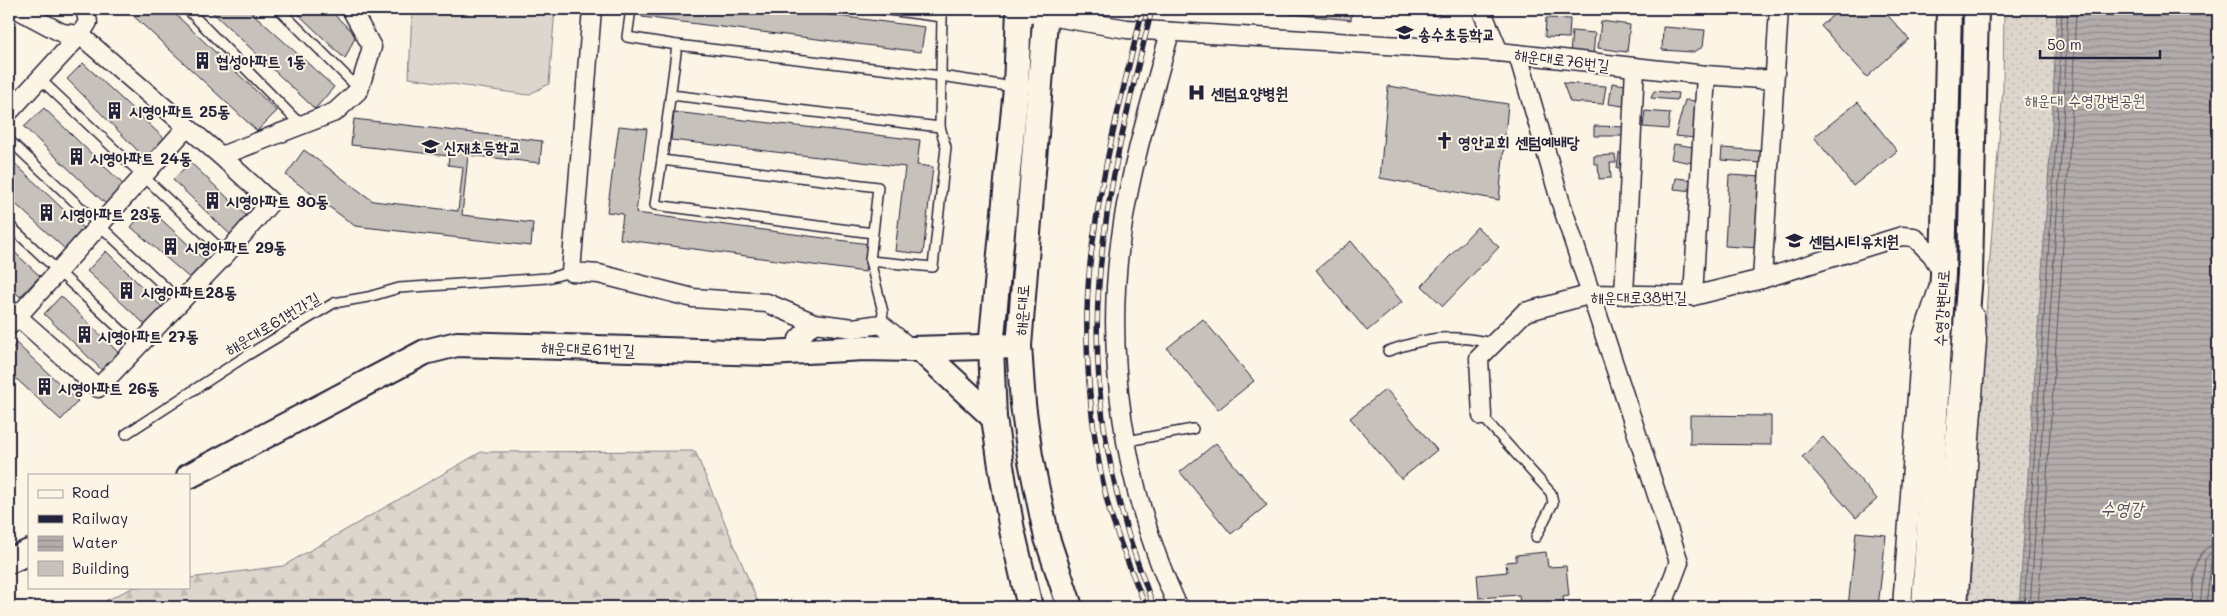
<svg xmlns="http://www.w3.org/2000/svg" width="2227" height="616" font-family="Mali,'Poor Story',sans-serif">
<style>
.grass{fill:url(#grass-dots);stroke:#7f7c84}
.forest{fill:url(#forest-firs);stroke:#7f7c84}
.garden{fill:#dcd6cc;stroke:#7f7c84}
.water{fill:url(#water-rules);stroke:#78757e}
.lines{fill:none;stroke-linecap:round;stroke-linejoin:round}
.shore{stroke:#5c5a68;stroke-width:1}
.building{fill:#c6c1bb;stroke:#22223b}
.lane-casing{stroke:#22223b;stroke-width:12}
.street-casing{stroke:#22223b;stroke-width:21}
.secondary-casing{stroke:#22223b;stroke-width:28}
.lane{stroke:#fcf5e5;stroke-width:9}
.street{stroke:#fcf5e5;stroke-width:18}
.secondary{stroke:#fcf5e5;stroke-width:24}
.rail-casing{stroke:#22223b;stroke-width:5.5}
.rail{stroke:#fcf5e5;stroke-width:4;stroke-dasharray:11;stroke-linecap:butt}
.labels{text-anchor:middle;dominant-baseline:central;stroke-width:4;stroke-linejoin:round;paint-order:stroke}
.poi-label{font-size:16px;font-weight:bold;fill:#22223b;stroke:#fcf5e5;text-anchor:start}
.street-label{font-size:16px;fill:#22223b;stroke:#fcf5e5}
.park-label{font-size:16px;fill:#504f5f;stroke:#fcf5e5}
.water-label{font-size:18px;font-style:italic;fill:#545362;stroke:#fcf5e5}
</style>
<defs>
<pattern id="grass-dots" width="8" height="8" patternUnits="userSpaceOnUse" patternTransform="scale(1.25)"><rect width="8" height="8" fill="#dcd6cc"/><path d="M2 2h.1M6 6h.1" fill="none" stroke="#bcb7b0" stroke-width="1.8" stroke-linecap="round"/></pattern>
<pattern id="forest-firs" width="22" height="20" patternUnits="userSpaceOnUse" patternTransform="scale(1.25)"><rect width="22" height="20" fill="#dcd6cc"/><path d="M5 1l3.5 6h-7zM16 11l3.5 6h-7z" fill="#bcb7b0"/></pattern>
<pattern id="water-rules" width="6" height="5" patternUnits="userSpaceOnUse" patternTransform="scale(1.25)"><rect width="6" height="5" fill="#b2adab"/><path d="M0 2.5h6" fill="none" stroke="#908c8c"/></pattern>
</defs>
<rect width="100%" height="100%" fill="#fcf5e5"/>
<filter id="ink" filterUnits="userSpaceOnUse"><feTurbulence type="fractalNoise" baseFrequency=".02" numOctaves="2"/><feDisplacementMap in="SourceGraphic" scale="10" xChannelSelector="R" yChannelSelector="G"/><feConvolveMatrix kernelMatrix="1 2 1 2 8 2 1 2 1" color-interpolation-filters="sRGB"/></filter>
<g filter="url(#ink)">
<polygon class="grass" points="2004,9 2218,9 2218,607 1969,607 1988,282 2003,88"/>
<polygon class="forest" points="695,451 760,607 93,607 134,587 189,587 189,578 283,566 481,452"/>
<polygon class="garden" points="412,9 555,9 549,84 528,95 409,78"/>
<polygon class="water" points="2057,9 2218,9 2218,541 2211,607 2019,607 2052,125"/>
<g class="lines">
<g class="shore">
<polyline points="2024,607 2057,126 2062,9"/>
<polyline points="2030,607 2063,126 2068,9"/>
<polyline points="2038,607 2071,127 2076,9"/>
<path d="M 2192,607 C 2193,587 2192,545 2218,544"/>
<polyline points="2200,607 2205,559 2211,553 2218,551"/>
<polyline points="2206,607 2211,562 2214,558 2218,558"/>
</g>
</g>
<g class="building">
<polygon points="126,9 170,9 277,111 257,131"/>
<polygon points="209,9 248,9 334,87 315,109"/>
<polygon points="293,9 328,9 356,35 345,59"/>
<polygon points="643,9 782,9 925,27 921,52 642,17"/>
<polygon points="1241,9 1352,9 1351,20"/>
<polygon points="1361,9 1440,9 1439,16"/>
<polygon points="1840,9 1882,9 1909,39 1867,77 1821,26"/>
<polygon points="1546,18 1570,19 1569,38 1545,37"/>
<polygon points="1601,21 1630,25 1627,52 1598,48"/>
<polygon points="1663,27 1705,30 1703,47 1693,52 1662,50"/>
<polygon points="1572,31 1595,33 1593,56 1570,55"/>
<polygon points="83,63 166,140 148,161 67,79"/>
<polygon points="1563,83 1606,86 1603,104 1570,102"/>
<polygon points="1612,83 1633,86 1630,107 1609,104"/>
<polygon points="1388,86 1508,104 1499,200 1380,178"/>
<polygon points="1654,91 1678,93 1677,100 1651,98"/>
<polygon points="1685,100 1698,101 1695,138 1675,136"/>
<polygon points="1858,102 1897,151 1853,186 1814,137"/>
<polygon points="44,108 127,188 108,206 24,127"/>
<polygon points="1645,111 1670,113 1668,129 1643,127"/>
<polygon points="674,112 920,140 917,165 933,167 923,254 895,251 905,167 671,140"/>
<polygon points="354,119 542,141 540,163 468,155 462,215 533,223 531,246 355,226 286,175 304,150 373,201 458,211 463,167 448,165 449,156 351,145"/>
<polygon points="619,126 647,129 636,213 869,244 865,272 620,239 623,214 607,212"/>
<polygon points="1594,126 1628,127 1627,136 1594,136"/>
<polygon points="1674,144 1700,148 1697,164 1671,159"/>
<polygon points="1722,148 1763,151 1762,163 1721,160"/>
<polygon points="1619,153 1625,154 1624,168 1617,168"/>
<polygon points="1615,155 1616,163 1610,163 1611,178 1599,179 1598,164 1594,164 1594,156"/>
<polygon points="9,158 83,228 65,249 9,198"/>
<polygon points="190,162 252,221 236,240 173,180"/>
<polygon points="1729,175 1763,177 1759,248 1725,246"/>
<polygon points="1676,178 1696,180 1694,191 1674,189"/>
<polygon points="148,207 210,265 194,282 131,227"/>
<polygon points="1477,227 1499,247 1443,306 1422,286"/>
<polygon points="1351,241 1402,302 1367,331 1316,270"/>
<polygon points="9,247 40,276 20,297 9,286"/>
<polygon points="106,251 166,311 150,329 87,271"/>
<polygon points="61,296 123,357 106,374 44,314"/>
<polygon points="1203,319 1254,381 1218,410 1167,348"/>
<polygon points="16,343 78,401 61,420 9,372 9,354"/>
<polygon points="1386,389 1437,450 1401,479 1350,418"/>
<polygon points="1690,415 1771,416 1771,445 1690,444"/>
<polygon points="1823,437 1877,499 1856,518 1802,457"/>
<polygon points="1216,443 1267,505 1231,534 1180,472"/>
<polygon points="1856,532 1886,535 1878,607 1848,607"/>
<polygon points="1546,552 1548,567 1566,566 1569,596 1563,597 1564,606 1528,607 1528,603 1520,604 1519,595 1479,598 1477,575 1507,572 1506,562 1516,561 1516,555"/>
<polygon points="1248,602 1252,607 1240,607"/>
</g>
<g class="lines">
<defs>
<g id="lane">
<polyline points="187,9 301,125"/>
<polyline points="279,9 359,89"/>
<polyline points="631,9 627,37 677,45 662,160"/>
<polyline points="677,45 941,76 1014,87"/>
<polyline points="40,79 226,254"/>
<polyline points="671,95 940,127 942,17 880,9"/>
<polyline points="9,140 181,302"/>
<polyline points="9,225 138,346"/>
<polyline points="873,233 878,187 662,160 655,205 873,233 870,261 883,312 881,324"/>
<polyline points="870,261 933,267 946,147 940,127"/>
<path d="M 1388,351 C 1431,336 1449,334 1493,343"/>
<polyline points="1482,416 1551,493 1553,503 1536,537"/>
<polyline points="126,434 246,356 334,303 368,297 399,288 548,278 571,272"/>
<polyline points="1127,441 1193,429"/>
</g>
<g id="street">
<polyline points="17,9 62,33 80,35 88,22 85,9"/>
<polyline points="592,9 571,272 599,274 693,298 767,303 814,323 853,328 881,324 911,349"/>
<polyline points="1481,9 1499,52"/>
<polyline points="1019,11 1127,29 1499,52 1706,75 1774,80"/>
<path d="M 1170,32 C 1153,95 1133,158 1123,223 C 1102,352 1124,489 1178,607"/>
<polyline points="1518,55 1560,200 1679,562 1665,599 1658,607"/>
<polyline points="9,112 80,35 221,156 335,112 359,90 372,47 351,9"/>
<polyline points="1762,279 1779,9"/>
<polyline points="1624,295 1635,67"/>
<polyline points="1693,296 1706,75"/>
<polyline points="9,309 98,388 226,254 271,202 221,156"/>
<polyline points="9,326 187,127"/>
<polyline points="797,353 798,339 814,323"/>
<polyline points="1482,416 1479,358 1525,312 1592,294 1693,296 1762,279 1902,236 1914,237 1932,255 1943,274 1921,340 1902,607"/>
<polyline points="1958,607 1977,340 1975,316"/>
</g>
<g id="secondary">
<polyline points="1019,9 1016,88 991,347 994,418 1001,466 1012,530 1030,607"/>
<polyline points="1046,9 1019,346 1023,404 1030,456 1047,538 1070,607"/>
<polyline points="920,349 994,418"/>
<polyline points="189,476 425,352 457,344 768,353 865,348 911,349 1019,346"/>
<polyline points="9,561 29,552"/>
<polyline points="1924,607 1943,274 1949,9"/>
<polyline points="1945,607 1970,274 1976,9"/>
</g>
</defs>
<use href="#lane" class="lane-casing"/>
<use href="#street" class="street-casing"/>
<use href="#secondary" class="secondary-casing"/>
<use href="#lane" class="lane"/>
<use href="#street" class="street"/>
<use href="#secondary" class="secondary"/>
<defs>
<g id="rail">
<path d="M 1143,9 C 1122,93 1100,178 1090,264 C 1082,340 1090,438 1110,512 C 1120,544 1133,576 1146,607"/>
<path d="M 1152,9 C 1130,99 1106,190 1099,283 C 1092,377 1106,472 1137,561 C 1143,577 1148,592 1154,607"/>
</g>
</defs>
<use href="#rail" class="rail-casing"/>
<use href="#rail" class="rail"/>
</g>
</g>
<defs>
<symbol id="school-bare" viewBox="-9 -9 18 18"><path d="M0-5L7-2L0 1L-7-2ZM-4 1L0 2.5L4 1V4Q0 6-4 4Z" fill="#22223b" stroke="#fcf5e5" stroke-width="2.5" paint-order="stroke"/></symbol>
<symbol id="building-bare" viewBox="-9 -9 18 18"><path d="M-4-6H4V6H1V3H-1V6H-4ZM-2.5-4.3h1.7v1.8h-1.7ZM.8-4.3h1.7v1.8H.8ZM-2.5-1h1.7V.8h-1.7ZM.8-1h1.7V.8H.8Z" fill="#22223b" stroke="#fcf5e5" stroke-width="2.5" paint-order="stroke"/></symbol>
<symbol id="hospital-bare" viewBox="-9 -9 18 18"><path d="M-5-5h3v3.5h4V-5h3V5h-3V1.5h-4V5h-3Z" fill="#22223b" stroke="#fcf5e5" stroke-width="2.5" paint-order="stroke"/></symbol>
<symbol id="church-bare" viewBox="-9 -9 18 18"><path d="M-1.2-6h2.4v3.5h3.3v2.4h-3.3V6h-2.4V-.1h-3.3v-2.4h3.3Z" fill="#22223b" stroke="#fcf5e5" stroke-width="2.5" paint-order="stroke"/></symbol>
</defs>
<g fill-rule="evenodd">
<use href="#school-bare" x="1392" y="20" width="25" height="25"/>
<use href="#building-bare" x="190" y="48" width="25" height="25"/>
<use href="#hospital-bare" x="1184" y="80" width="25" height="25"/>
<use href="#building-bare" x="102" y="98" width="25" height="25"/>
<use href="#church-bare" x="1432" y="128" width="25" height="25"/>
<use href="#school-bare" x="418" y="134" width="25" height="25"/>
<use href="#building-bare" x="64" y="144" width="25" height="25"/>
<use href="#building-bare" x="200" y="188" width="25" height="25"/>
<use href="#building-bare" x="34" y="200" width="25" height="25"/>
<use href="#school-bare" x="1782" y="228" width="25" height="25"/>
<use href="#building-bare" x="158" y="234" width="25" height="25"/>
<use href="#building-bare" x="114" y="278" width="25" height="25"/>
<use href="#building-bare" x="72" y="322" width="25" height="25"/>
<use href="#building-bare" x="32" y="374" width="25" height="25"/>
</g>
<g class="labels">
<g class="poi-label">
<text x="1418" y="33">송수초등학교</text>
<text x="216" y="60">협성아파트 1동</text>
<text x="1211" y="92">센텀요양병원</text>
<text x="129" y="110">시영아파트 25동</text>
<text x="1458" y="141">영안교회 센텀예배당</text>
<text x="444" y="146">신재초등학교</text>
<text x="90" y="157">시영아파트 24동</text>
<text x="226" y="200">시영아파트 30동</text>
<text x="60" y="213">시영아파트 23동</text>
<text x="1809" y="240">센텀시티유치원</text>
<text x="185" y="246">시영아파트 29동</text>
<text x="141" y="291">시영아파트28동</text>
<text x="98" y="335">시영아파트 27동</text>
<text x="58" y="387">시영아파트 26동</text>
</g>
<g class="street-label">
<text transform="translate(1562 59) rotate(7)">해운대로76번길</text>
<text x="1639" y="296">해운대로38번길</text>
<text transform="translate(1941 308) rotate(-87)">수영강변대로</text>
<text transform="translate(1021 310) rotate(-87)">해운대로</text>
<text transform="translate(272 323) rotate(-31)">해운대로61번가길</text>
<text transform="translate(588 348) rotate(2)">해운대로61번길</text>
</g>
<g class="park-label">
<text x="2085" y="99">해운대 수영강변공원</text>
</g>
<g class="water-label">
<text x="2122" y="508">수영강</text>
</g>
</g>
<rect width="2227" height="616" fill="none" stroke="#fcf5e5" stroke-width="30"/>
<rect x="15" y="15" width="2197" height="586" fill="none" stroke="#22223b" stroke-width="2" filter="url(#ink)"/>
<rect x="28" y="474" width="162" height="115" fill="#fcf5e5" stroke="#a5a1a1"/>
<rect x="38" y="490" width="25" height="8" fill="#fcf5e5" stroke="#a5a1a1"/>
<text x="72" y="498" font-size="15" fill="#22223b">Road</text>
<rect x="38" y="515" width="25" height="8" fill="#22223b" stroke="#a5a1a1"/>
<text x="72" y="524" font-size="15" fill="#22223b">Railway</text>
<rect x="38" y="536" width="25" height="15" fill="url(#water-rules)" stroke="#a5a1a1"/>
<text x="72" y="548" font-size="15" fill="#22223b">Water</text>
<rect x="38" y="561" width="25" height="15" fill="#c6c1bb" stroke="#a5a1a1"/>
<text x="72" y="574" font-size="15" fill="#22223b">Building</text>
<path d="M2040 50v8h120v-8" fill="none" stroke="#22223b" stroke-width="2.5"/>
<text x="2047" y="50" font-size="15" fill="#22223b" stroke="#fcf5e5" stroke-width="4" paint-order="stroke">50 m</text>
</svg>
